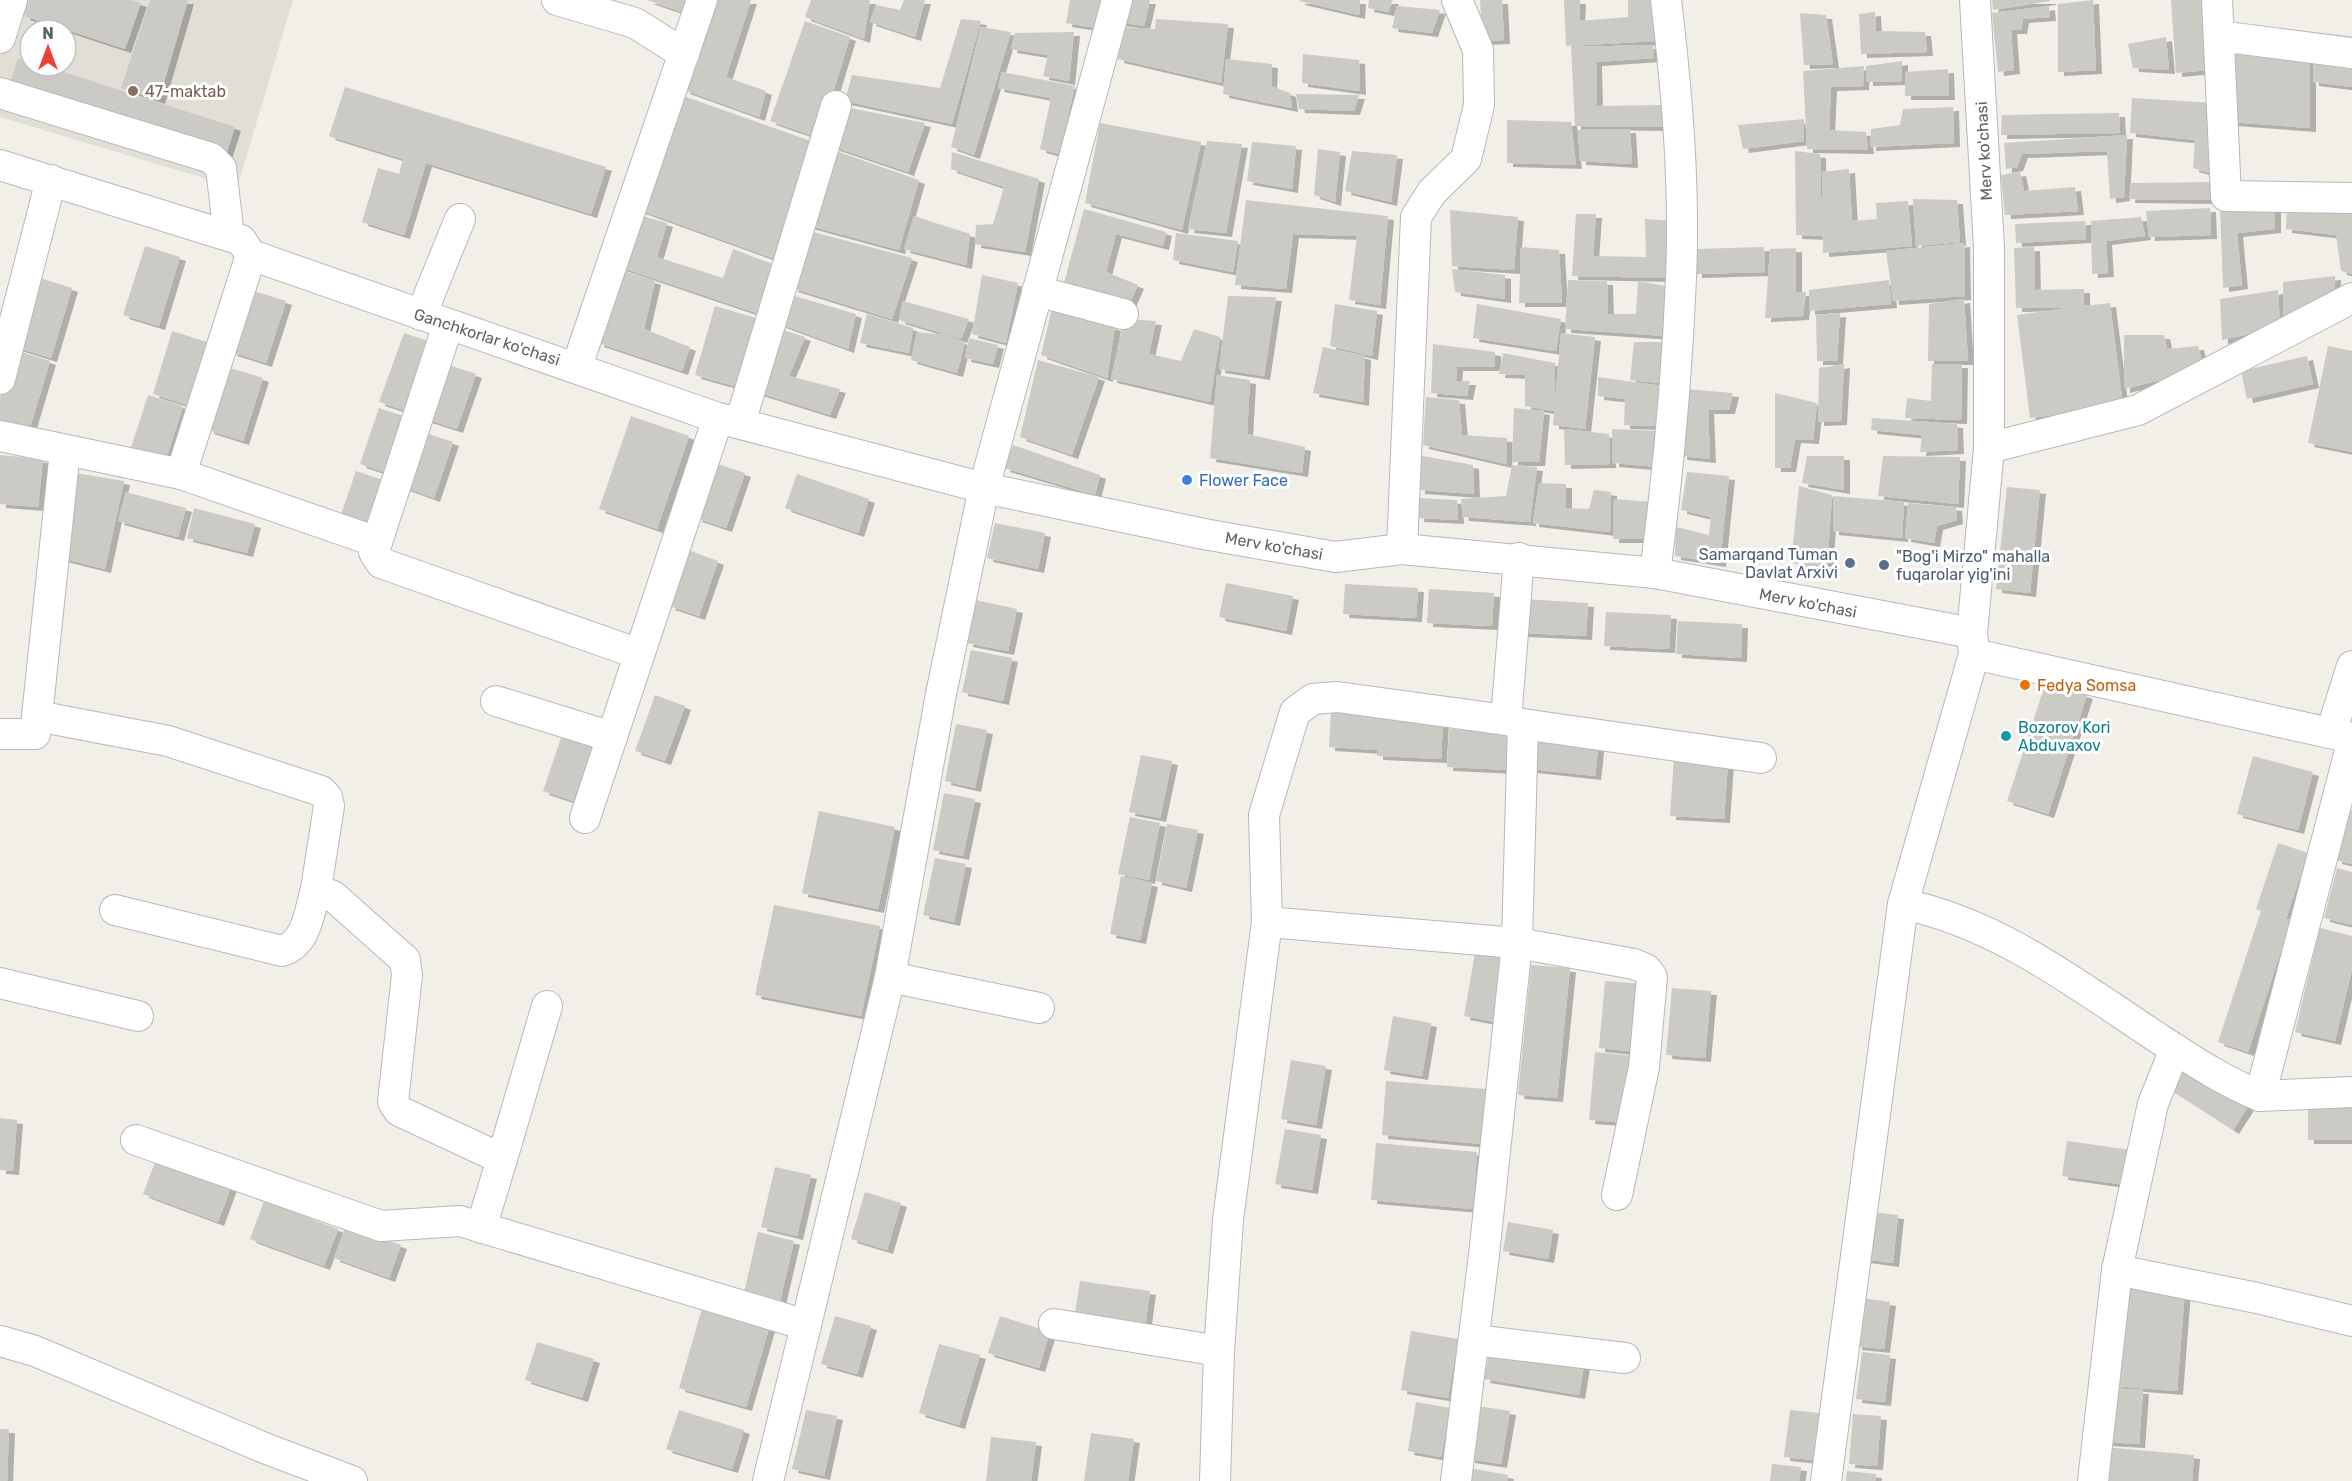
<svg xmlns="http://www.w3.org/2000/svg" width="2352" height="1481" font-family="Rubik,sans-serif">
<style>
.education{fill:#e1ded6;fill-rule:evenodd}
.building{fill:#cccac5;filter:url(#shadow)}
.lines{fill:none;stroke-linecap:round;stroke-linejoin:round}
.minor-casing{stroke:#b5b8bc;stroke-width:32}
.minor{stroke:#fff;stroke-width:30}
.education-dot{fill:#8d6e63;stroke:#fff;stroke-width:2}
.shop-dot{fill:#3f7fe0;stroke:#fff;stroke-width:2}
.service-dot{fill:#5c6f8a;stroke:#fff;stroke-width:2}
.food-dot{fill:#e8710a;stroke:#fff;stroke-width:2}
.culture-dot{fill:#0f9aa8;stroke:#fff;stroke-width:2}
.labels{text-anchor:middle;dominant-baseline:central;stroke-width:6;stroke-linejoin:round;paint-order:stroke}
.education-label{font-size:16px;fill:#785e54;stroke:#fff;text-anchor:start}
.street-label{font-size:16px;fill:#5f6368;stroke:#fff}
.shop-label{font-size:16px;fill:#366cbe;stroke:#fff;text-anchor:start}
.service-label{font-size:16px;fill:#4e5e75;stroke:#fff;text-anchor:end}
.food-label{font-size:16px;fill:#c56008;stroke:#fff;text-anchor:start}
.culture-label{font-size:16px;fill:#0d838f;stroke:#fff;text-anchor:start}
</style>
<defs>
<filter id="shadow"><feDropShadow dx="6" dy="4" stdDeviation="0" flood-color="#0004"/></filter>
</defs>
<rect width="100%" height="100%" fill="#f1efe8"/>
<path class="education" d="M 0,0 L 293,0 L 237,188 L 0,117 ZM 30,30 L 66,30 L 66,66 L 30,66 Z"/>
<g class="building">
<polygon points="29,0 130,0 141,3 125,49 24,16"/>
<polygon points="150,0 188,0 159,100 121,88"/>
<polygon points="647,0 693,0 688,14"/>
<polygon points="712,0 751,0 726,77 766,91 759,117 684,90"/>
<polygon points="811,0 870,0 864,39 805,17"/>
<polygon points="904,0 925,0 915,37 870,22 876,5 900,10"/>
<polygon points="1070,0 1105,0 1103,29 1066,23"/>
<polygon points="1124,0 1150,0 1144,26 1119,22"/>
<polygon points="1360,0 1359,15 1299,1 1299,0"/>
<polygon points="1369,0 1393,0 1388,12 1368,8"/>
<polygon points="1480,0 1502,0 1504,40 1483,41"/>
<polygon points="1564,0 1580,0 1579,21 1628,17 1628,0 1653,0 1657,41 1566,46"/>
<polygon points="1992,0 2050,0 2050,1 1993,10"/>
<polygon points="2093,0 2096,70 2058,72 2058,4"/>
<polygon points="2171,0 2201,0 2208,70 2176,73"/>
<polygon points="1397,6 1440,10 1432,33 1392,28"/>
<polygon points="2049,6 2050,17 2023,19 2021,30 2011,30 2014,70 1998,72 1992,13"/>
<polygon points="1875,12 1876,31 1925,32 1927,52 1861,54 1859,14"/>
<polygon points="1800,13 1826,15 1833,64 1804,65"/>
<polygon points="961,19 981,21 952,124 845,101 852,75 940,88"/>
<polygon points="1156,19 1228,24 1221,83 1118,59 1121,27 1155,29"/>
<polygon points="805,21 850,37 819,138 770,121"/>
<polygon points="981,27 1011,32 974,155 951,147"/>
<polygon points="1074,32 1069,81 1043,76 1048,55 1011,49 1015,33"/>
<polygon points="2166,37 2169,70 2133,68 2128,44"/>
<polygon points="1653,45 1654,58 1596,62 1597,106 1663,105 1662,127 1575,126 1571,47"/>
<polygon points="2232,45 2310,55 2310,128 2230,122"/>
<polygon points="1303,54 1359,60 1360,91 1302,83"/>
<polygon points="18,58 30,61 30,66 45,66 235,127 225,158 8,89"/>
<polygon points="2313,58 2352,62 2352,87 2313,82"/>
<polygon points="1226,59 1272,64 1271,86 1290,93 1292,108 1223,94"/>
<polygon points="1902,61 1902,81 1867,82 1866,66"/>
<polygon points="1864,66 1863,86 1831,87 1829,130 1866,132 1868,150 1807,149 1803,71"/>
<polygon points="1948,69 1949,96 1905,96 1906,72"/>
<polygon points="1002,72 1075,86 1059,154 1040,149 1051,98 998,88"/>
<polygon points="345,87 606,167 591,214 426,163 404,235 362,222 378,168 399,174 403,159 329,136"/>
<polygon points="678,94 819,144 778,260 637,209"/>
<polygon points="1296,94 1359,95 1354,111 1299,109"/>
<polygon points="2132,98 2216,103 2213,174 2193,168 2195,140 2130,133"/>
<polygon points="841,106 925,123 908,172 831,146"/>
<polygon points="1953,107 1954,143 1870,147 1871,129 1900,125 1903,109"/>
<polygon points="2119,113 2120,133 2001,135 2002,115"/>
<polygon points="1804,119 1804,141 1743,149 1738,125"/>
<polygon points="1507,120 1571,122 1576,165 1507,163"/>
<polygon points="1100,123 1201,142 1182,230 1085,203"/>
<polygon points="1630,129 1632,164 1580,161 1578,130"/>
<polygon points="2127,135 2124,197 2110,199 2107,151 2022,154 2017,167 2006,169 2004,143"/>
<polygon points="1207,141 1242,144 1226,233 1188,229"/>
<polygon points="1252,142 1296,146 1292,189 1247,181"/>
<polygon points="830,149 919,180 899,250 807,225"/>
<polygon points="1318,149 1340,152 1335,202 1314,195"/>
<polygon points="1352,151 1397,155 1391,202 1345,191"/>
<polygon points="1795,151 1820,154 1822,236 1796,235"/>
<polygon points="952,152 1039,179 1025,252 975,244 976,225 993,224 1004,187 951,169"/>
<polygon points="1849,169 1852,221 1877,219 1876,203 1908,201 1912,246 1823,253 1822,172"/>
<polygon points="2020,172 2024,191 2075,187 2078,211 2005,215 2001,175"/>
<polygon points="2216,182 2216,200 2129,199 2131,183"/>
<polygon points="1913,199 1957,200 1960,242 1916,246"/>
<polygon points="1246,200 1388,216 1380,305 1349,300 1357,236 1293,234 1286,289 1235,285"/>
<polygon points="2275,205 2275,229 2237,233 2242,285 2223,288 2220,209"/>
<polygon points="2287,205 2352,207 2352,274 2341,271 2336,235 2286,229"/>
<polygon points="2210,208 2211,235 2149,237 2146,211"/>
<polygon points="1084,209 1166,232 1163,246 1116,234 1106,272 1138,285 1125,314 1061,294"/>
<polygon points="1450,210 1518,217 1514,270 1452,266"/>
<polygon points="636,214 667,223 657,257 723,278 733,249 778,266 762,315 617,266"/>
<polygon points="1576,214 1596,214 1593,256 1646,257 1645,219 1673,221 1667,278 1572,276"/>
<polygon points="914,216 970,234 966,265 904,249"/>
<polygon points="2141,217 2145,236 2106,241 2108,273 2092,274 2091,221"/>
<polygon points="2085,221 2086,239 2016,243 2015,224"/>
<polygon points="809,231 912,258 892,319 792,288"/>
<polygon points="1176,233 1238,241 1233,272 1173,260"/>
<polygon points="1964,243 1965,296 1893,301 1886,251"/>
<polygon points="145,246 180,257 159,326 123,315"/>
<polygon points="1521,247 1559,250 1562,303 1519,303"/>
<polygon points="1764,247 1765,272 1696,274 1696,249"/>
<polygon points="2034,247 2035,290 2084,289 2084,306 2110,303 2123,406 2030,418 2017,315 2075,307 2016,308 2014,248"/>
<polygon points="1796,248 1796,292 1806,292 1803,316 1765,318 1770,249"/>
<polygon points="1452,269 1505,275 1505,299 1455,292"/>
<polygon points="620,270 655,281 644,329 690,347 682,371 598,343"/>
<polygon points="982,275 1018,283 1006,343 972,334"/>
<polygon points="2335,276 2335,290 2284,331 2283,282"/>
<polygon points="37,277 72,288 51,358 15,347"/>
<polygon points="1568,280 1607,281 1608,314 1636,314 1638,281 1666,286 1666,336 1565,329"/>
<polygon points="1889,280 1891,304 1809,311 1809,290"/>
<polygon points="251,290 286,301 266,363 231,352"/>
<polygon points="2278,290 2280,327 2222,340 2220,299"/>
<polygon points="788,294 856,314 848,349 780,324"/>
<polygon points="1228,296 1276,297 1264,376 1219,369"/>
<polygon points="1964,299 1968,361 1928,361 1929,304"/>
<polygon points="903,301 969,319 961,339 899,320"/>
<polygon points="1335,304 1377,311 1372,356 1330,346"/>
<polygon points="1477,304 1561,319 1556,351 1473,338"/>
<polygon points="715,306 759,319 738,387 695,375"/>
<polygon points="1052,308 1115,327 1107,378 1041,355"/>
<polygon points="1840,313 1837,361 1817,361 1816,315"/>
<polygon points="867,314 913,328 909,353 860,343"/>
<polygon points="1124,319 1156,321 1149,354 1181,361 1194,329 1220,337 1210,402 1111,379"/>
<polygon points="777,328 805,337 789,376 840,389 830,415 757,392"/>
<polygon points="172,331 207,342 188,405 153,394"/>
<polygon points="917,332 944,335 965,342 957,373 911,360"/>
<polygon points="404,333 434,343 409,412 379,402"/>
<polygon points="1561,333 1595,337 1585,429 1553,425"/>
<polygon points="2124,335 2164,335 2167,349 2198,346 2204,369 2124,389"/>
<polygon points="969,338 998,345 993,364 965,358"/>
<polygon points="1634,342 1664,342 1659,383 1630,380"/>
<polygon points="1433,344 1495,352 1495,367 1457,367 1456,381 1470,381 1467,396 1431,393"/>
<polygon points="2328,346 2352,351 2352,452 2308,443"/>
<polygon points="1323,347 1365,356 1363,402 1313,393"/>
<polygon points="15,350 50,361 29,431 0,422 0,398"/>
<polygon points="1503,353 1555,363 1554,411 1525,406 1525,375 1499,374"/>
<polygon points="2307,356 2313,384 2247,399 2241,371"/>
<polygon points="1038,360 1099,377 1072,455 1020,437"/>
<polygon points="446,364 476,374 457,429 426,419"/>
<polygon points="1844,364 1841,421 1818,422 1819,368"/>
<polygon points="1932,364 1962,364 1961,420 1905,418 1907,398 1931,401"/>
<polygon points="227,367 263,378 243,441 208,430"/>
<polygon points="1217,375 1250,380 1247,434 1305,447 1302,473 1210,458"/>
<polygon points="1598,377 1662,386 1658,426 1624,425 1625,399 1598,396"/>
<polygon points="1686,389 1733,393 1729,410 1708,410 1710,459 1681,456"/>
<polygon points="1775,393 1817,403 1813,440 1795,439 1790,468 1775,468"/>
<polygon points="148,395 183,406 163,468 128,457"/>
<polygon points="1426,397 1459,400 1462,435 1507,438 1506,464 1423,445"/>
<polygon points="379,408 409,418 390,474 360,464"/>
<polygon points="1514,408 1544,411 1539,462 1512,462"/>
<polygon points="631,416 689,436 657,529 599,509"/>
<polygon points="1872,418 1957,424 1958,450 1920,452 1922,435 1871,430"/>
<polygon points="1564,429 1609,434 1610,464 1565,465"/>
<polygon points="1612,429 1658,431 1659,467 1613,463"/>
<polygon points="423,432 453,442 434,498 404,487"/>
<polygon points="1013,445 1100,475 1095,495 1004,468"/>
<polygon points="0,455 43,459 38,507 0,504"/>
<polygon points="1417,455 1473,465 1474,494 1419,490"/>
<polygon points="1807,456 1844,456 1844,490 1802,483"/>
<polygon points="1883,456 1960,457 1958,504 1878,496"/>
<polygon points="715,463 745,473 726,528 696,518"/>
<polygon points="1512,465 1537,467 1530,522 1463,517 1461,499 1506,496"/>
<polygon points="356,471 386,481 367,537 337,526"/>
<polygon points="69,472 124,481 105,569 61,558"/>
<polygon points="1687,472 1729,476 1720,563 1675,556 1676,527 1709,535 1711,517 1681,510"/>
<polygon points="797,474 869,499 858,533 785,508"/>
<polygon points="1539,483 1566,484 1566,508 1589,509 1594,490 1611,492 1610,532 1533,523"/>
<polygon points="1799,486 1832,495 1827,569 1791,563"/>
<polygon points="2007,487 2040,490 2030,593 1996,589"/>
<polygon points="126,492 186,508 178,537 118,521"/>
<polygon points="1833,496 1904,502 1902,538 1833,531"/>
<polygon points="1419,498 1457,500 1458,520 1418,518"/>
<polygon points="1614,499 1650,502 1647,539 1613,539"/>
<polygon points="1908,503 1956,507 1957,520 1937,526 1934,543 1905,538"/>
<polygon points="194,508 255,524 247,553 187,538"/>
<polygon points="995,523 1045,533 1038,569 987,558"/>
<polygon points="688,550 718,561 699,616 669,606"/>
<polygon points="1226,583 1293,596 1286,631 1219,617"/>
<polygon points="1345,584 1418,588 1416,618 1343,614"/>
<polygon points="1429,589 1494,593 1492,626 1427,623"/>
<polygon points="1524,599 1588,603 1586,636 1522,633"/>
<polygon points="976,600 1017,609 1008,651 967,643"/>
<polygon points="1606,612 1671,615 1669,649 1604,646"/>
<polygon points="1678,621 1742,624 1741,658 1676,654"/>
<polygon points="971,650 1012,658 1003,701 962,692"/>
<polygon points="2046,682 2087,695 2048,814 2007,801"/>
<polygon points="655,695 685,706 665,761 635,751"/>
<polygon points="1331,710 1443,722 1441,759 1377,756 1377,750 1329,747"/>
<polygon points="956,724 987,730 975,788 945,781"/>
<polygon points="1449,729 1513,733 1510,770 1447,767"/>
<polygon points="1535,733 1599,740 1595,776 1531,769"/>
<polygon points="562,735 593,745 573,801 543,791"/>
<polygon points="1141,755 1172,761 1160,818 1129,812"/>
<polygon points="2253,756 2313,772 2298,830 2237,814"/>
<polygon points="1674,757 1728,761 1724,819 1670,816"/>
<polygon points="944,793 975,799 963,856 933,850"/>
<polygon points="2349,810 2352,811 2352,864 2336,860"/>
<polygon points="819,811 895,827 878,909 802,893"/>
<polygon points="1130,817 1160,823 1149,880 1118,874"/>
<polygon points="1167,824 1198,830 1186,888 1156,881"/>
<polygon points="2278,843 2308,853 2286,919 2291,920 2248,1052 2218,1042 2261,911 2256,909"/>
<polygon points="935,858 966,864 954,922 923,915"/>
<polygon points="2337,868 2352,872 2352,925 2324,918"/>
<polygon points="1121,876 1152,883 1140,940 1110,934"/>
<polygon points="774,905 880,926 861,1016 755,995"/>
<polygon points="2320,928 2352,936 2352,969 2335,1041 2295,1032"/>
<polygon points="1475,953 1505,958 1495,1022 1464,1016"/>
<polygon points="1531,965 1570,968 1557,1098 1518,1095"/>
<polygon points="1605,981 1643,984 1638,1052 1599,1048"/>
<polygon points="1672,988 1711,991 1705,1058 1666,1055"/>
<polygon points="1393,1016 1431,1023 1422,1076 1384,1070"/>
<polygon points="1595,1052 1634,1056 1628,1123 1589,1120"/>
<polygon points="1291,1060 1326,1066 1316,1125 1281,1119"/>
<polygon points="2184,1060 2251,1102 2233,1130 2166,1087"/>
<polygon points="1386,1081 1486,1089 1482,1144 1382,1135"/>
<rect x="2308" y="1108" width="44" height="32"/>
<polygon points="0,1118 17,1120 13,1171 0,1170"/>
<polygon points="1285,1129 1321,1135 1312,1190 1275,1184"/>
<polygon points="2067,1141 2131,1150 2126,1185 2062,1176"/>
<polygon points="1376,1143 1477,1152 1473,1209 1371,1200"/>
<polygon points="157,1157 232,1184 218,1222 143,1194"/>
<polygon points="775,1167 811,1175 797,1236 761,1227"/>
<polygon points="865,1192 901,1203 887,1250 851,1239"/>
<polygon points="264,1201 338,1229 324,1266 250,1239"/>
<polygon points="1870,1212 1898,1215 1893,1263 1864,1259"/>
<polygon points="1508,1222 1553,1230 1548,1259 1503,1251"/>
<polygon points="346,1225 401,1245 389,1278 334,1258"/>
<polygon points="758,1232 794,1241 780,1301 744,1292"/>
<polygon points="1080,1281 1150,1291 1144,1335 1073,1325"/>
<polygon points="2122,1284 2185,1289 2177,1391 2114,1386"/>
<polygon points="1861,1298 1890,1302 1884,1349 1856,1346"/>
<polygon points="702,1308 769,1328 746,1407 679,1388"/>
<polygon points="835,1316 871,1326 857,1374 821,1364"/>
<polygon points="1000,1316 1050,1332 1039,1368 988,1353"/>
<polygon points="1411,1331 1458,1339 1448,1398 1401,1390"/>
<polygon points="537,1342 594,1359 582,1398 525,1380"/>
<polygon points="939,1344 980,1355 959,1425 919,1413"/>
<polygon points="1490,1349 1584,1365 1579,1395 1484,1379"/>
<polygon points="1862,1352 1890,1355 1885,1402 1856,1399"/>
<polygon points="2108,1388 2143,1390 2139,1444 2103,1442"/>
<polygon points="1416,1402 1450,1408 1441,1457 1408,1451"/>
<polygon points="1478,1406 1510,1411 1501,1464 1469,1459"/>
<polygon points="679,1410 744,1430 732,1469 666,1449"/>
<polygon points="806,1410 837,1416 824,1476 792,1469"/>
<polygon points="1790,1410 1819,1413 1813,1460 1784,1457"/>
<polygon points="1853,1414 1881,1416 1877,1466 1849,1464"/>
<polygon points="0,1429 9,1429 7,1481 0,1481"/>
<polygon points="1091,1433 1134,1439 1128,1481 1084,1481"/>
<polygon points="991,1437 1036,1442 1031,1481 986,1481"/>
<polygon points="2103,1447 2194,1455 2192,1481 2100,1481"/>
<polygon points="1772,1464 1801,1467 1799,1481 1770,1481"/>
<polygon points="1469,1468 1508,1475 1507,1481 1466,1481"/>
<polygon points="1847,1471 1876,1474 1875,1481 1846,1481"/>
</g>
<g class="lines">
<defs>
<g id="minor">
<polyline points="557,0 635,23 684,54"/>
<polyline points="2217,0 2226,196 2352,198"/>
<polyline points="2219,36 2352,53"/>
<polyline points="0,38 12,0"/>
<polyline points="0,93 211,158 221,168 229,236"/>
<polyline points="0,165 241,240 251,255 718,418 984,488 1204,534 1335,557 1402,549 1655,573 1972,633"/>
<polyline points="1037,291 1123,314"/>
<polyline points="421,315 460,219"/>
<polyline points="448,325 377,542 374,552 381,563 639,654"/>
<polyline points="577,366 702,0"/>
<polyline points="0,379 51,180"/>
<polyline points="740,423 836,106"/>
<polyline points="0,436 181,474 251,255"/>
<polyline points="1989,448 2138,410 2352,298"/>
<polyline points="65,451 37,716 168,741 321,791 327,797 329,806 316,889 333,896 405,960 407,975 393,1102 399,1111 502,1159 481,1228"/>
<polyline points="181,474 377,542"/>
<polyline points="1402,549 1416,217 1432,192 1466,159 1479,105 1478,50 1457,0"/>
<path d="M 1655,573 C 1668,475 1677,376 1681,278 C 1685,185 1677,92 1666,0"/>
<polyline points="1974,654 2352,738"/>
<polyline points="496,701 612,737"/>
<polyline points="1523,724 1761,758"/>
<polyline points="2331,733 2352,666"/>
<polyline points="0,734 35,734 37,716"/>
<polyline points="2352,743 2260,1096 2352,1092"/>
<polyline points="585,818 718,418"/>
<path d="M 1903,904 C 2000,924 2080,987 2161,1040 C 2192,1060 2225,1082 2260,1096"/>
<path d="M 115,910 L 282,951 C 307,943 309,913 316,889"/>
<polyline points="1267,922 1264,815 1295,712 1313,699 1337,697 1506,720"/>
<polyline points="890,977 1039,1008"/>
<polyline points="0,983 138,1016"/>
<polyline points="136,1140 381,1226 460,1221 806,1325 890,977 941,694 984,488 1117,0"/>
<polyline points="502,1159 547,1006"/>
<polyline points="2117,1270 2257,1298 2352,1321"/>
<polyline points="1054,1324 1219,1351"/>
<polyline points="1474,1340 1625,1358"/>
<polyline points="0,1341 35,1351 267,1449 352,1481"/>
<polyline points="768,1481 806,1325"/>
<polyline points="1215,1481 1219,1351 1228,1220 1267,922 1517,943 1634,964 1646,969 1652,977 1644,1067 1617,1195"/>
<polyline points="1456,1481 1484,1255 1517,943 1523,724 1506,720 1519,558"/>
<polyline points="1826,1481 1903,904 1974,654 1972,633 1989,448 1989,248 1975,0"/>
<polyline points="2093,1481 2117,1270 2153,1104 2175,1049"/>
</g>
</defs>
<use href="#minor" class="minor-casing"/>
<use href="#minor" class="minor"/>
</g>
<circle class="education-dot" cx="133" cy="91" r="6"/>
<circle class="shop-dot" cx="1187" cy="480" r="6"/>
<g class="service-dot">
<circle cx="1850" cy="563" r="6"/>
<circle cx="1884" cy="565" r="6"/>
</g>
<circle class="food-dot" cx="2025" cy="685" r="6"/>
<circle class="culture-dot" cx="2006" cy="736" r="6"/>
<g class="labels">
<g class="education-label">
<text x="145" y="91">47-maktab</text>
</g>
<g class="street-label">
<text transform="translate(1984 151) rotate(-93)">Merv ko'chasi</text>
<text transform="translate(487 337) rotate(18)">Ganchkorlar ko'chasi</text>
<text transform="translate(1274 546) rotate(10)">Merv ko'chasi</text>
<text transform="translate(1808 603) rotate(11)">Merv ko'chasi</text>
</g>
<g class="shop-label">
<text x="1199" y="480">Flower Face</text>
</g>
<g class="service-label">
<text x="1838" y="554">Samarqand Tuman<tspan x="1838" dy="18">Davlat Arxivi</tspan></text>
<text x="1896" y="556" text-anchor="start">"Bog'i Mirzo" mahalla<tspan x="1896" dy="18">fuqarolar yig'ini</tspan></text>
</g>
<g class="food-label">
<text x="2037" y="685">Fedya Somsa</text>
</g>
<g class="culture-label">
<text x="2018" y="727">Bozorov Kori<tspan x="2018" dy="18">Abduvaxov</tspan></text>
</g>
</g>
<g transform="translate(48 48)"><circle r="28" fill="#ffffff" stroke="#bfc1c3" stroke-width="1.5"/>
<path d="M0-4.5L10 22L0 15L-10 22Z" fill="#ea4335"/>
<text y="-9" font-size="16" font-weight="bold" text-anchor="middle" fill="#5f6368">N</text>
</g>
</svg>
